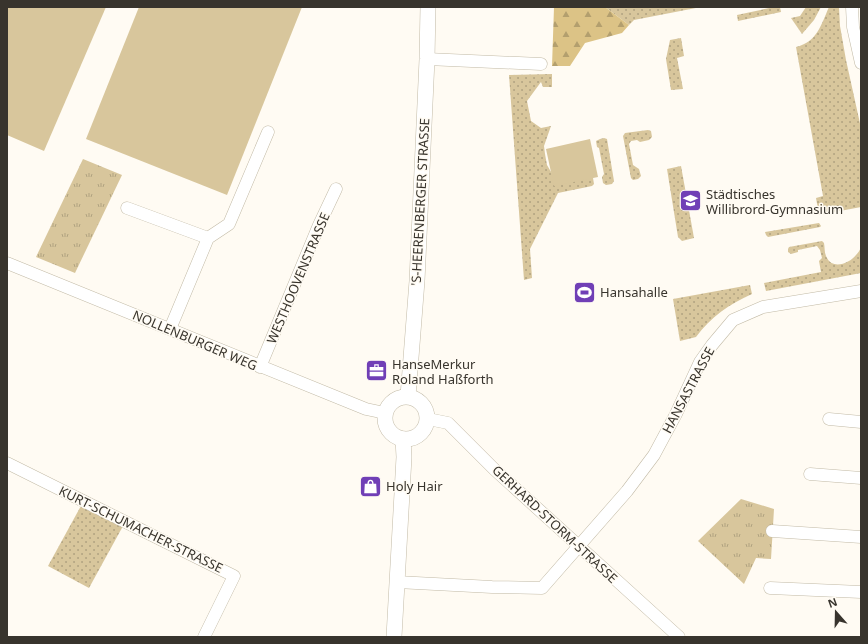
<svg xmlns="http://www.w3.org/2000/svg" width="868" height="644" font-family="'Noto Sans',sans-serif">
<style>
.grass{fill:url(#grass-dots)}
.forest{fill:url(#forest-firs)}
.park{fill:url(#park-tufts)}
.pitch{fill:#d8c69c}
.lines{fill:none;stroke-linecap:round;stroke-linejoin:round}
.minor-casing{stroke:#c2baa6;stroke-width:13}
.tertiary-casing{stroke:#c2baa6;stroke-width:16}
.minor{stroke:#fff;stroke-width:12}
.tertiary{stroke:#fff;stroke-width:15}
.labels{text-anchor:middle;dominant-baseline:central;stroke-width:3;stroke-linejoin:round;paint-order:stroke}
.poi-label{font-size:13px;fill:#38342d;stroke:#fffbf3;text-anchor:start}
.street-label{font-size:13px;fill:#38342d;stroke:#fffbf3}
</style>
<defs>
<pattern id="grass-dots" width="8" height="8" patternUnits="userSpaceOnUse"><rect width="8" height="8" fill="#d8c69c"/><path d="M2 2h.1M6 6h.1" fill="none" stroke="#b0a280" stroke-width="1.8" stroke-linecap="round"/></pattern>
<pattern id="forest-firs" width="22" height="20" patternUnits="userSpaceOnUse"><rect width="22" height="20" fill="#dcc386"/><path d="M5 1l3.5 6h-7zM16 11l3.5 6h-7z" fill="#b39f6e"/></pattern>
<pattern id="park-tufts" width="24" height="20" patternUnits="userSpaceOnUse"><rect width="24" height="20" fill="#d8c69c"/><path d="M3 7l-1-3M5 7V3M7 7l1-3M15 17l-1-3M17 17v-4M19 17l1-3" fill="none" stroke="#b0a280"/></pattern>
</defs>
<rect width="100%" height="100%" fill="#fffbf3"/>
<g class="grass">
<polygon points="605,7 701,7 634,20 629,25"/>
<polygon points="774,7 780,7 781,12 738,21 737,15"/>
<polygon points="806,7 821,7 814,20 802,34 791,18 800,16"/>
<path d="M 829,7 L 839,7 L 840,26 L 846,60 L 861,128 L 861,207 L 819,215 L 816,198 L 823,196 L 796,47 C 817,42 821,25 829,7 Z"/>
<polygon points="681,38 684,56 677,58 683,89 671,90 666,59 670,40"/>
<polygon points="552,74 552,87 543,87 541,82 527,101 531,121 541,128 551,126 544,146 545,154 547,165 554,177 591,176 593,178 594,184 592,186 558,193 530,249 532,278 524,280 509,75"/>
<polygon points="648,130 651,131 652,137 649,140 640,142 637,140 631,141 629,144 633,165 639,169 641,176 638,179 633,180 631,178 623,136 625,133"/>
<polygon points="604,138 607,139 614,181 612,184 606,185 603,183 602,177 604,174 599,148 597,147 596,141 600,139"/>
<polygon points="681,166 694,238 682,241 678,237 667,169"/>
<polygon points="819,223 821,226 820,227 768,237 766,235 765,232"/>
<path d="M 822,241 L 824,243 C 825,248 824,253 827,258 C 833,270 850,263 856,255 C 858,253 860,250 861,247 L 861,273 L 766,291 L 764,283 L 821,272 L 819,261 L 822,258 L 820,250 L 817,246 L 798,250 L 798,252 L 791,254 L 788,252 L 788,249 L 789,247 Z"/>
<path d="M 750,285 L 752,294 C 729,304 711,317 696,337 L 680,341 L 673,299 Z"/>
<polygon points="82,504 123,526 89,588 48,566"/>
</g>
<polygon class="forest" points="554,7 605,7 629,25 622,33 585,43 570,66 552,66"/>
<g class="park">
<polygon points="83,159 122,175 75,273 36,257"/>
<polygon points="741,499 774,509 771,559 756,558 744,584 698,541"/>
</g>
<g class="pitch">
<polygon points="7,7 106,7 44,151 7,135"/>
<polygon points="139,7 302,7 227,195 86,139"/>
<polygon points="590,139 598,177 554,186 546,149"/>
</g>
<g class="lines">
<defs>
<g id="minor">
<polyline points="852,7 853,27 861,63"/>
<polyline points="427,59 541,64"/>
<polyline points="127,208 208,238"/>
<polyline points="7,263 366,409 385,413"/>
<polyline points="170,329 208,238 229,224 268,132"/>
<polyline points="260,367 319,225 336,189"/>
<polyline points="428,419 448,423 494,469 679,637"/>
<polyline points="829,419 861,422"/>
<polyline points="7,463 234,576 204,637"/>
<polyline points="810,474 861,478"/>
<polyline points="772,531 861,537"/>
<polyline points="397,582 492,587 542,588 627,491 654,455 676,414 700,362 712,345 733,320 763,307 861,291"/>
<polyline points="770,588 861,592"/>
</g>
<g id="tertiary">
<polyline points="408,396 417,281 427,59 428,7"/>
<circle cx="406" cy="418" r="21"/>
<polyline points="394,637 404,457 403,439"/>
</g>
</defs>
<use href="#minor" class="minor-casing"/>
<use href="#tertiary" class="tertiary-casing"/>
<use href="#minor" class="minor"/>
<use href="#tertiary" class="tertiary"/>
</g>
<defs>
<symbol id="school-square" viewBox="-11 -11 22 22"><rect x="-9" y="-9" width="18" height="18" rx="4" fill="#703fb6" stroke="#fffbf3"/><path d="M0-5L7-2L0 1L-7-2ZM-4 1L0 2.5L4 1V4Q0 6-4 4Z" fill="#fff"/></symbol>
<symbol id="stadium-square" viewBox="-11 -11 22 22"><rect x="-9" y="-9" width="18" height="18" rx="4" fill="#703fb6" stroke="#fffbf3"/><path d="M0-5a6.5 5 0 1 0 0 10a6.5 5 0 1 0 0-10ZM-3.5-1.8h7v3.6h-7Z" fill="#fff"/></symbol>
<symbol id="office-square" viewBox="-11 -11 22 22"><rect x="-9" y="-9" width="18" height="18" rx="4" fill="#703fb6" stroke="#fffbf3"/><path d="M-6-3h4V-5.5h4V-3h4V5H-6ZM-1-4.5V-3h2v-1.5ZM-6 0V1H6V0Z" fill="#fff"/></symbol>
<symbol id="shop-square" viewBox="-11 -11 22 22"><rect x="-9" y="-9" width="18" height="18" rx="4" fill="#703fb6" stroke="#fffbf3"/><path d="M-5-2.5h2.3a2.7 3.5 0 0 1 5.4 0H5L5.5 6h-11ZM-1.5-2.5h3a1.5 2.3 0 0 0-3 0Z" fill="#fff"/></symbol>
</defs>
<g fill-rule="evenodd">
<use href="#school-square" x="678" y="188" width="25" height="25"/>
<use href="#stadium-square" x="572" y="280" width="25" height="25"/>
<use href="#office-square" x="364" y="358" width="25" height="25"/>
<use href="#shop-square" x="358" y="474" width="25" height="25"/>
</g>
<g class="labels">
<g class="poi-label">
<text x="706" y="194">Städtisches<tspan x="706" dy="15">Willibrord-Gymnasium</tspan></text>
<text x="600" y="292">Hansahalle</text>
<text x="392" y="364">HanseMerkur<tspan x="392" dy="15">Roland Haßforth</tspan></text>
<text x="386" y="486">Holy Hair</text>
</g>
<g class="street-label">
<text transform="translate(420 202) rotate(-87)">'S-HEERENBERGER STRASSE</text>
<text transform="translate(298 278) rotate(-67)">WESTHOOVENSTRASSE</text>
<text transform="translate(195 340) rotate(23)">NOLLENBURGER WEG</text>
<text transform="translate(688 390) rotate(-62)">HANSASTRASSE</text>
<text transform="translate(555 524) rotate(43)">GERHARD-STORM-STRASSE</text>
<text transform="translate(141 529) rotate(26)">KURT-SCHUMACHER-STRASSE</text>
</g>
</g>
<rect width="868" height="644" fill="none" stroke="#38342d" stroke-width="16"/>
<g transform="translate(836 612) rotate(340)" stroke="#fffbf3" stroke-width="3" paint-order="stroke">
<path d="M0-3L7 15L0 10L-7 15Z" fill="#38342d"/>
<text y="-6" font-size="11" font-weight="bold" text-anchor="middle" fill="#38342d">N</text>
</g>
</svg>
